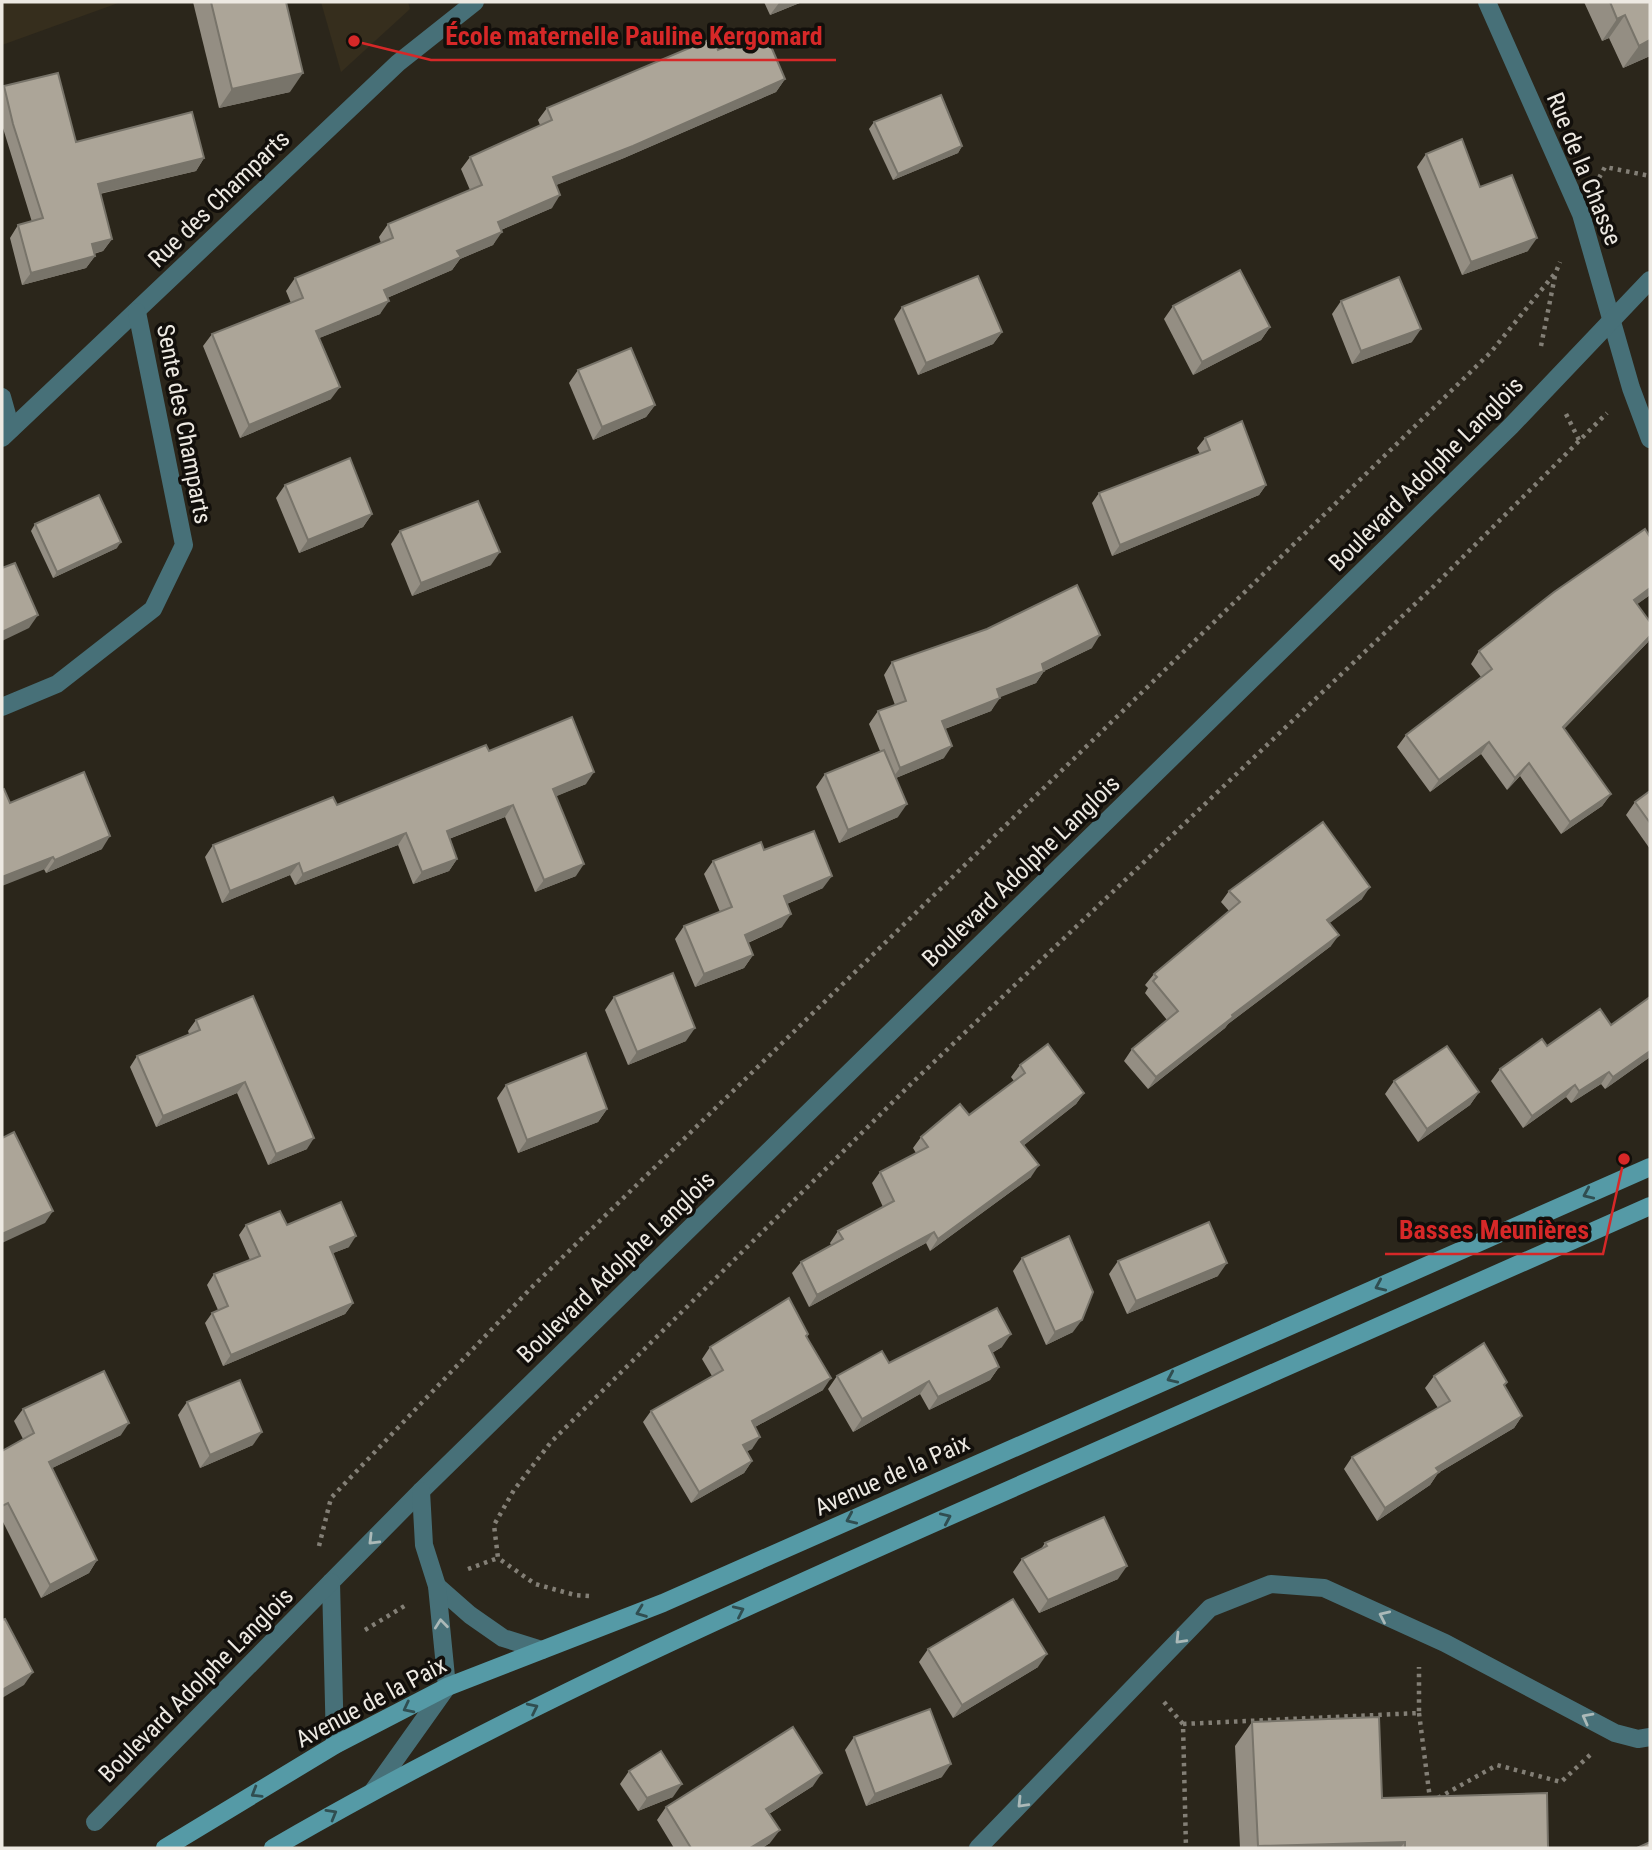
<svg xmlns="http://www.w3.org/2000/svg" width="1652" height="1850" font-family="'Roboto Condensed',sans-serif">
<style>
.built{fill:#362e1d}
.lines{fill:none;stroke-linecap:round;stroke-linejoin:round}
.path{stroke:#837f76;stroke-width:4.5;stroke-dasharray:3.5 5;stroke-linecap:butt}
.street{stroke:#477078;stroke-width:18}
.secondary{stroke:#559aa6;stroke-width:18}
.wall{fill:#948e83}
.shaded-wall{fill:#78746a}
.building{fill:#aca598;stroke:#78746a;stroke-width:2}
.oneway{stroke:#304e51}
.oneway2{stroke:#abb9b8}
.labels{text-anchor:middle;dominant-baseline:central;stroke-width:7;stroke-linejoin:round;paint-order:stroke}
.street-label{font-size:24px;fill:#ede9e2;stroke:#120f0b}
.leader{fill:none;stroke:#d62828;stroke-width:2.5}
.callout-dot{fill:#d62828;stroke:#120f0b;stroke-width:2.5}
.callout-label{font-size:26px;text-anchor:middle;font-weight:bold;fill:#d62828;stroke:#120f0b;stroke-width:7;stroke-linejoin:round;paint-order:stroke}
</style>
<rect width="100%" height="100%" fill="#2b261b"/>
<g class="built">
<polygon points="2,2 121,2 2,45"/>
<polygon points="321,2 408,2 410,9 341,72"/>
</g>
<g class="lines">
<g class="path">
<polyline points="1599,178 1605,167 1650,176"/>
<polyline points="1541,346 1555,276"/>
<polyline points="1566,414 1580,442"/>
<polyline points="319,1546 331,1498 532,1287 1491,352 1556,272 1560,262"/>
<polyline points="468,1569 498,1558"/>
<polyline points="589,1596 575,1595 535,1584 498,1558 494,1525 514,1490 551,1442 913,1082 1434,586 1607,413"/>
<polyline points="365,1630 406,1605"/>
<polyline points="1164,1702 1183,1724 1186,1848"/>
<polyline points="1419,1713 1430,1799"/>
<polyline points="1183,1724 1419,1713 1419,1667"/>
<polyline points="1438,1798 1497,1765 1561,1782 1590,1755"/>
</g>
<g class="street">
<polyline points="1487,2 1581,214 1631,388 1650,439"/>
<polyline points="2,397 11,429"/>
<polyline points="2,438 398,63 475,2"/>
<polyline points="2,707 57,684 153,609 184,545 137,312"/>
<polyline points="437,1586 470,1615 503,1638 542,1650"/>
<polyline points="335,1745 331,1582 421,1491 1511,426 1650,280"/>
<polyline points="373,1791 447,1687 437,1586 424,1545 421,1491"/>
<polyline points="95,1822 331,1582"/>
<polyline points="978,1848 1210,1608 1271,1584 1324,1588 1445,1643 1615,1733 1638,1739 1650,1737"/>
</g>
<g class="secondary">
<polyline points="165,1848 335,1745 447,1687 663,1603 1650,1167"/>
<path d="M 273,1848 C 502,1715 744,1607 986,1500 C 1208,1402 1429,1304 1650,1206"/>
</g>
</g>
<g class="wall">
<polygon points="193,2 286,2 290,92 219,108"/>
<polygon points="764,2 802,2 770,15"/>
<polygon points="1584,2 1650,2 1650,56 1623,68 1609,38 1602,41"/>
<polygon points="718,50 785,79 776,92 624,158 556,185 552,208 501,230 493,245 460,259 452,270 387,298 380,314 319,338 331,399 240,438 203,346 212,334 291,303 286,291 295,278 381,243 379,237 388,224 470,190 461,169 470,157 540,125 538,120 547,108"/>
<polygon points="4,86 76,142 204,158 196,171 100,194 112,239 103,251 94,254 95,256 86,268 22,285 10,238 18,225 32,222 2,125 2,89"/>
<polygon points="874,122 962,146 958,153 893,180 869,129"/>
<polygon points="1426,154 1480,187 1528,251 1462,275 1417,167"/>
<polygon points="1341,301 1412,342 1352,364 1332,314"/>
<polygon points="1173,306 1270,327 1261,340 1193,375 1164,319"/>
<polygon points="902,307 1002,332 993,344 918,375 894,319"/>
<polygon points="578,370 655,405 646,417 593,440 569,383"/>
<polygon points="1205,438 1266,485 1259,495 1112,556 1092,503 1099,493 1200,454 1197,448"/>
<polygon points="285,485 372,514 363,527 299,553 276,498"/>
<polygon points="35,524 117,548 53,578 31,531"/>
<polygon points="400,531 491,565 412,596 391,544"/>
<polygon points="1650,537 1650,595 1637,604 1648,642 1564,729 1611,794 1602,806 1561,834 1520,776 1507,790 1481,754 1430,792 1397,747 1406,735 1481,677 1471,664 1479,651"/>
<polygon points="1092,648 1044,671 1036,683 999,697 991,711 945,729 944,758 896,778 898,817 839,843 816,787 825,774 880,751 869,724 878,711 895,705 884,675 892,662"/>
<polygon points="489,751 586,784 556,796 576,876 535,892 505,817 449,839 457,859 449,871 413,884 398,845 295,885 290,875 222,903 205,857 213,845 337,805"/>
<polygon points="1650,791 1650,849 1626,815 1635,802"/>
<polygon points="10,803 102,849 46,873"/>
<polygon points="764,850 823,888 787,904 782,927 748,943 753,955 744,968 695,987 675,939 684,926 720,912 704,874 713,861"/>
<polygon points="1229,891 1362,899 1329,923 1331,946 1228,1024 1225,1028 1148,1089 1124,1061 1132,1049 1167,1020 1145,993 1148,988 1145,985 1154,974 1229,911 1221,902"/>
<polygon points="614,997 686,1041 628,1065 605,1010"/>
<polygon points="196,1020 307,1149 268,1165 237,1093 156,1127 130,1067 137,1056 189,1034 188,1031"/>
<polygon points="1611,1025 1650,1057 1605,1089 1601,1084 1571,1103 1566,1097 1523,1128 1491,1081 1500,1069 1547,1046"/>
<polygon points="1020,1065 1084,1093 1076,1104 1024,1145 1031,1177 930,1251 926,1243 809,1307 792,1273 801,1262 831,1245 830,1243 838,1231 883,1207 872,1183 880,1172 916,1153 913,1148 921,1137 969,1115 1014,1081 1011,1077"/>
<polygon points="1394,1081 1479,1092 1470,1105 1418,1142 1385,1094"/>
<polygon points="506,1085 607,1109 598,1122 518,1153 497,1098"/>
<polygon points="246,1225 287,1225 349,1247 333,1253 353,1303 345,1314 223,1366 205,1323 212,1313 218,1310 207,1285 214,1274 250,1260 239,1235"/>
<polygon points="1022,1258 1073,1332 1046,1345 1013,1271"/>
<polygon points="1118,1261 1218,1276 1127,1314 1109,1274"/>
<polygon points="808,1334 807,1337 823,1390 755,1427 752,1449 747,1451 752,1461 744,1473 691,1503 643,1422 651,1411 712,1376 702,1359 710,1347"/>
<polygon points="1002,1347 992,1353 999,1367 990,1380 929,1410 920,1394 853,1432 828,1389 837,1376 889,1363"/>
<polygon points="1434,1376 1505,1386 1522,1416 1514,1428 1438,1473 1430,1485 1377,1521 1344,1469 1352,1457 1438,1408 1425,1388"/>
<polygon points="187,1402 253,1445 200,1468 178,1415"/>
<polygon points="23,1409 121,1435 52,1468 97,1560 89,1573 41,1598 2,1520 2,1451 23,1439 14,1421"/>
<polygon points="1045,1543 1118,1579 1039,1613 1013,1572 1022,1559 1041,1549"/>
<polygon points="928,1649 1038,1667 953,1718 919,1662"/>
<polygon points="1252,1722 1382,1798 1548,1848 1240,1848 1235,1746"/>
<polygon points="854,1737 942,1777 866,1806 845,1750"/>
<polygon points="629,1771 673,1797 638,1811 620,1784"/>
<polygon points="813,1786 769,1814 770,1843 762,1848 674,1848 657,1820 666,1807"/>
</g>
<g class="shaded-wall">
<polygon points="782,2 802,2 770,15 779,3"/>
<polygon points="1625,15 1609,38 1602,41 1617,19"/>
<polygon points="1650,40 1650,56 1623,68 1639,46"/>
<polygon points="303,73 290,92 219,108 232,89"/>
<polygon points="785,79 776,92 624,158 544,190 553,177"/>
<polygon points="962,146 958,153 893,180 898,174"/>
<polygon points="204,158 196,171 89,196 98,184"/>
<polygon points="560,195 552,208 489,235 498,222"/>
<polygon points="502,232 493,245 460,259 452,270 375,303 384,290 457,251"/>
<polygon points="1537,238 1528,251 1462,275 1471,262"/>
<polygon points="112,239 103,251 83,256 92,244"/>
<polygon points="95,256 86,268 22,285 31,273"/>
<polygon points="389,301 380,314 307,343 316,331"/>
<polygon points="1270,327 1261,340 1193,375 1202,362"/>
<polygon points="1421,329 1412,342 1352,364 1361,351"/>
<polygon points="1002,332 993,344 918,375 926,363"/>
<polygon points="340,387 331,399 240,438 249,425"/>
<polygon points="655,405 646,417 593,440 602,427"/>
<polygon points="1266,485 1259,495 1112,556 1120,545"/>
<polygon points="372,514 363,527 299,553 308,540"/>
<polygon points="121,542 117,548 53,578 57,572"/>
<polygon points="500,552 491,565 412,596 421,583"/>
<polygon points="1650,588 1650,595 1625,613 1634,600"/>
<polygon points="38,615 29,628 2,641 2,632"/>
<polygon points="1100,635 1092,648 1044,671 1036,683 988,702 997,689 1042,664"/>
<polygon points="1650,636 1650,639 1648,642 1554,739 1563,727"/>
<polygon points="1000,698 991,711 934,733 942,721"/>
<polygon points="1489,742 1481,754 1430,792 1439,780"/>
<polygon points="952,746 944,758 891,780 900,768"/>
<polygon points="1529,763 1520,776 1507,790 1515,778"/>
<polygon points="594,772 586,784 545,801 553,789"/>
<polygon points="1611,794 1602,806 1561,834 1570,822"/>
<polygon points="907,804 898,817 839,843 848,830"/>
<polygon points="513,805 505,817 438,843 447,831"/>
<polygon points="406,833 398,845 295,885 303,874"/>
<polygon points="110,836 102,849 46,873 55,860"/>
<polygon points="53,857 45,869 2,886 2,877"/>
<polygon points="457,859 449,871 413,884 422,872"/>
<polygon points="299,863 290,875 222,903 230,891"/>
<polygon points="584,864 576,876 535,892 544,880"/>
<polygon points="832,876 823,888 775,909 784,896"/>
<polygon points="1370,887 1362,899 1319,931 1327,920"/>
<polygon points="791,914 782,927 736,948 745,935"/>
<polygon points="1339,935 1331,946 1228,1024 1225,1028 1148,1089 1156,1077 1232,1015"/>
<polygon points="753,955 744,968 695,987 704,974"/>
<polygon points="695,1028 686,1041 628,1065 637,1052"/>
<polygon points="1650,1051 1650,1057 1605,1089 1613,1077"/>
<polygon points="1609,1072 1601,1084 1571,1103 1579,1091"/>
<polygon points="245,1082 237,1093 156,1127 163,1116"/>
<polygon points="1575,1085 1566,1097 1523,1128 1532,1116"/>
<polygon points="1479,1092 1470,1105 1418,1142 1427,1129"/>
<polygon points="1084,1093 1076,1104 1013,1154 1021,1142"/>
<polygon points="607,1109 598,1122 518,1153 527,1140"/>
<polygon points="314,1138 307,1149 268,1165 276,1154"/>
<polygon points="1039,1165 1031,1177 930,1251 938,1239"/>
<polygon points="53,1211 45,1223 2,1243 2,1234"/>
<polygon points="934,1232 926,1243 809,1307 817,1295"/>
<polygon points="356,1236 349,1247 323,1257 330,1247"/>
<polygon points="1227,1263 1218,1276 1127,1314 1136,1301"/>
<polygon points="353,1303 345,1314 223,1366 231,1355"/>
<polygon points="1082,1320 1073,1332 1046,1345 1055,1332"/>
<polygon points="1011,1334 1002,1347 980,1359 989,1346"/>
<polygon points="999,1367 990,1380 929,1410 938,1397"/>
<polygon points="831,1378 823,1390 744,1433 752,1421"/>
<polygon points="929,1381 920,1394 853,1432 862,1419"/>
<polygon points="1522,1416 1514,1428 1438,1473 1430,1485 1377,1521 1385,1508 1436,1468"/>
<polygon points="129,1423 121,1435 40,1474 49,1462"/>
<polygon points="262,1432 253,1445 200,1468 210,1455"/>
<polygon points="760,1437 752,1449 735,1457 743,1445"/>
<polygon points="752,1461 744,1473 691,1503 699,1492"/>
<polygon points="97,1560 89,1573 41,1598 50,1585"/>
<polygon points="1127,1566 1118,1579 1039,1613 1048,1600"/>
<polygon points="1047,1654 1038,1667 953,1718 962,1705"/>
<polygon points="33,1672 24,1685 2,1698 2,1690"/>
<polygon points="951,1764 942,1777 866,1806 875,1794"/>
<polygon points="822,1773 813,1786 757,1821 766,1809"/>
<polygon points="682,1784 673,1797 638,1811 647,1798"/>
<polygon points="780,1830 770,1843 762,1848 750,1848"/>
<polygon points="1405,1842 1400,1848 1256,1848 1258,1846"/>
</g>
<g class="building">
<polygon points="211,2 286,2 303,73 232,89"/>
<polygon points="1610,2 1650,2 1650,40 1639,46 1625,15 1617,19"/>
<polygon points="764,30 785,79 633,146 553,177 560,195 498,222 502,232 457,251 461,257 384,290 389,301 316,331 340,387 249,425 212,334 303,298 295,278 393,238 388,224 482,185 470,157 552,120 547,108 713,38 718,50"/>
<polygon points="58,73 76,142 192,112 204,158 98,184 112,239 92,244 95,256 31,273 18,225 43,218 13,124 4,86"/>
<polygon points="941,95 962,146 898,174 874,122"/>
<polygon points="1462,139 1480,187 1512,175 1537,238 1471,262 1426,154"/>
<polygon points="1240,270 1270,327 1202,362 1173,306"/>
<polygon points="978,276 1002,332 926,363 902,307"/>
<polygon points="1399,277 1421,329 1361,351 1341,301"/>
<polygon points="631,348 655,405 602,427 578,370"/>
<polygon points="1242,421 1266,485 1120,545 1099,493 1210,450 1205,438"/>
<polygon points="350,458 372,514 308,540 285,485"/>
<polygon points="99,495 121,542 57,572 35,524"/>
<polygon points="478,501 500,552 421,583 400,531"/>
<polygon points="1645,529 1650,537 1650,588 1634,600 1650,622 1650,636 1563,727 1611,794 1570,822 1529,763 1515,778 1489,742 1439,780 1406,735 1492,669 1479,651 1554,592"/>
<polygon points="15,563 38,615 2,632 2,568"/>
<polygon points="1077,585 1100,635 1042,664 1044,671 997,689 1000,698 942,721 952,746 900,768 878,711 906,701 892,662 987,629"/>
<polygon points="572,717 594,772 553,789 584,864 544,880 513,805 447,831 457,859 422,872 406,833 303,874 299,863 230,891 213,845 333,797 337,805 486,745 489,751"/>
<polygon points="884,750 907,804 848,830 825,774"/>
<polygon points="84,772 110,836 55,860 53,857 2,877 2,790 4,789 10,803"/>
<polygon points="1650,791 1650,823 1635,802"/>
<polygon points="1323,822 1370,887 1327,920 1339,935 1232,1015 1233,1017 1156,1077 1132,1049 1178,1011 1153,981 1157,977 1154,974 1240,902 1229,891"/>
<polygon points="814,831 832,876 784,896 791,914 745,935 753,955 704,974 684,926 732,907 713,861 761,842 764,850"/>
<polygon points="673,973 695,1028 637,1052 614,997"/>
<polygon points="253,996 314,1138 276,1154 245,1082 163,1116 137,1056 200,1030 196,1020"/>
<polygon points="1650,997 1650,1051 1613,1077 1609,1072 1579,1091 1575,1085 1532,1116 1500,1069 1542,1039 1547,1046 1600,1009 1611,1025"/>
<polygon points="1048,1044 1084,1093 1021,1142 1039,1165 938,1239 934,1232 817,1295 801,1262 843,1239 838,1231 894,1201 880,1172 928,1147 921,1137 960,1104 969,1115 1025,1073 1020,1065"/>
<polygon points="1447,1046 1479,1092 1427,1129 1394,1081"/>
<polygon points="586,1053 607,1109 527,1140 506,1085"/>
<polygon points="14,1132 53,1211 2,1234 2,1138"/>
<polygon points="341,1202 356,1236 330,1247 353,1303 231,1355 212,1313 228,1306 214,1274 260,1256 246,1225 280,1211 287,1225"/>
<polygon points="1209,1222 1227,1263 1136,1301 1118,1261"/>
<polygon points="1069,1236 1093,1292 1082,1320 1055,1332 1022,1258"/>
<polygon points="789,1298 808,1334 806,1336 831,1378 752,1421 760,1437 743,1445 752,1461 699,1492 651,1411 723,1370 710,1347"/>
<polygon points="997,1308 1011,1334 989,1346 999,1367 938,1397 929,1381 862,1419 837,1376 882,1351 889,1363"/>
<polygon points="1484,1343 1507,1382 1504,1385 1522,1416 1436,1468 1439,1472 1385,1508 1352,1457 1450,1401 1434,1376"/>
<polygon points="104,1371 129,1423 49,1462 97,1560 50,1585 8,1503 2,1506 2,1451 34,1433 23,1409"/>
<polygon points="240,1380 262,1432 210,1455 187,1402"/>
<polygon points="1104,1517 1127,1566 1048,1600 1022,1559 1047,1546 1045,1543"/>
<polygon points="1013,1599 1047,1654 962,1705 928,1649"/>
<polygon points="5,1619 33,1672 2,1690 2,1620"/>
<polygon points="930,1709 951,1764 875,1794 854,1737"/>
<polygon points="1379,1717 1382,1798 1547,1793 1548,1848 1405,1848 1405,1842 1258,1846 1252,1722"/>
<polygon points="793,1727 822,1773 766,1809 780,1830 750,1848 691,1848 666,1807"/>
<polygon points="661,1751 682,1784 647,1798 629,1771"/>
<polygon points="1650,1842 1650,1848 1637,1848"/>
</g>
<defs><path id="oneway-chevron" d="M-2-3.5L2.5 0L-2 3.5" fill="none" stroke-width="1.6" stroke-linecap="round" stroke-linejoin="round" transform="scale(1.75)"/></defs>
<g class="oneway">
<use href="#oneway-chevron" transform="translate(1588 1194) rotate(156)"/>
<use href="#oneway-chevron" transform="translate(1380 1286) rotate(156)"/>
<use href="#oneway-chevron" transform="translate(1172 1378) rotate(156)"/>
<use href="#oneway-chevron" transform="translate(946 1518) rotate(-24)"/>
<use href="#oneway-chevron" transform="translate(851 1519) rotate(156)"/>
<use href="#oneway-chevron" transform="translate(739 1611) rotate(-25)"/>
<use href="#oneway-chevron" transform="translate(641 1612) rotate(159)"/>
<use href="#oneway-chevron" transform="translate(408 1708) rotate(153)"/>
<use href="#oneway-chevron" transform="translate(533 1708) rotate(-26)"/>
<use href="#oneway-chevron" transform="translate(256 1793) rotate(149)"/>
<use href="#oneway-chevron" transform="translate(332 1814) rotate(-30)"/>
</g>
<g class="oneway2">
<use href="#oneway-chevron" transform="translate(373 1540) rotate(135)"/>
<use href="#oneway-chevron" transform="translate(1384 1616) rotate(-155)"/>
<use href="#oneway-chevron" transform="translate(441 1624) rotate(-96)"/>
<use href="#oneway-chevron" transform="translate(1180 1639) rotate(134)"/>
<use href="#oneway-chevron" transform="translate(1587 1718) rotate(-152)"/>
<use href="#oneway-chevron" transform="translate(1022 1803) rotate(134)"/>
</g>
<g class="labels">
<g class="street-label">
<text transform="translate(1584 169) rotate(68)">Rue de la Chasse</text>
<text transform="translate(219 199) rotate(-44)">Rue des Champarts</text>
<text transform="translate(184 424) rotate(79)">Sente des Champarts</text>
<text transform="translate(1426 474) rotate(-45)">Boulevard Adolphe Langlois</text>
<text transform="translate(1021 871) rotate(-44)">Boulevard Adolphe Langlois</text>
<text transform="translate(616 1267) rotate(-44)">Boulevard Adolphe Langlois</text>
<text transform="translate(892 1475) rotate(-24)">Avenue de la Paix</text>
<text transform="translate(196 1685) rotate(-45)">Boulevard Adolphe Langlois</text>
<text transform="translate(371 1702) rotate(-28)">Avenue de la Paix</text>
</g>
</g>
<path class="leader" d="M354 41L431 60H836M1624 1159L1603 1254H1385"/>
<g class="callout-dot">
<circle cx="354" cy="41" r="7"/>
<circle cx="1624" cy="1159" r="7"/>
</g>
<g class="callout-label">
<text x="634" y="45">École maternelle Pauline Kergomard</text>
<text x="1494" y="1239">Basses Meunières</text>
</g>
<rect width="1652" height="1850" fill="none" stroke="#ede9e2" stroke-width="7"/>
</svg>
